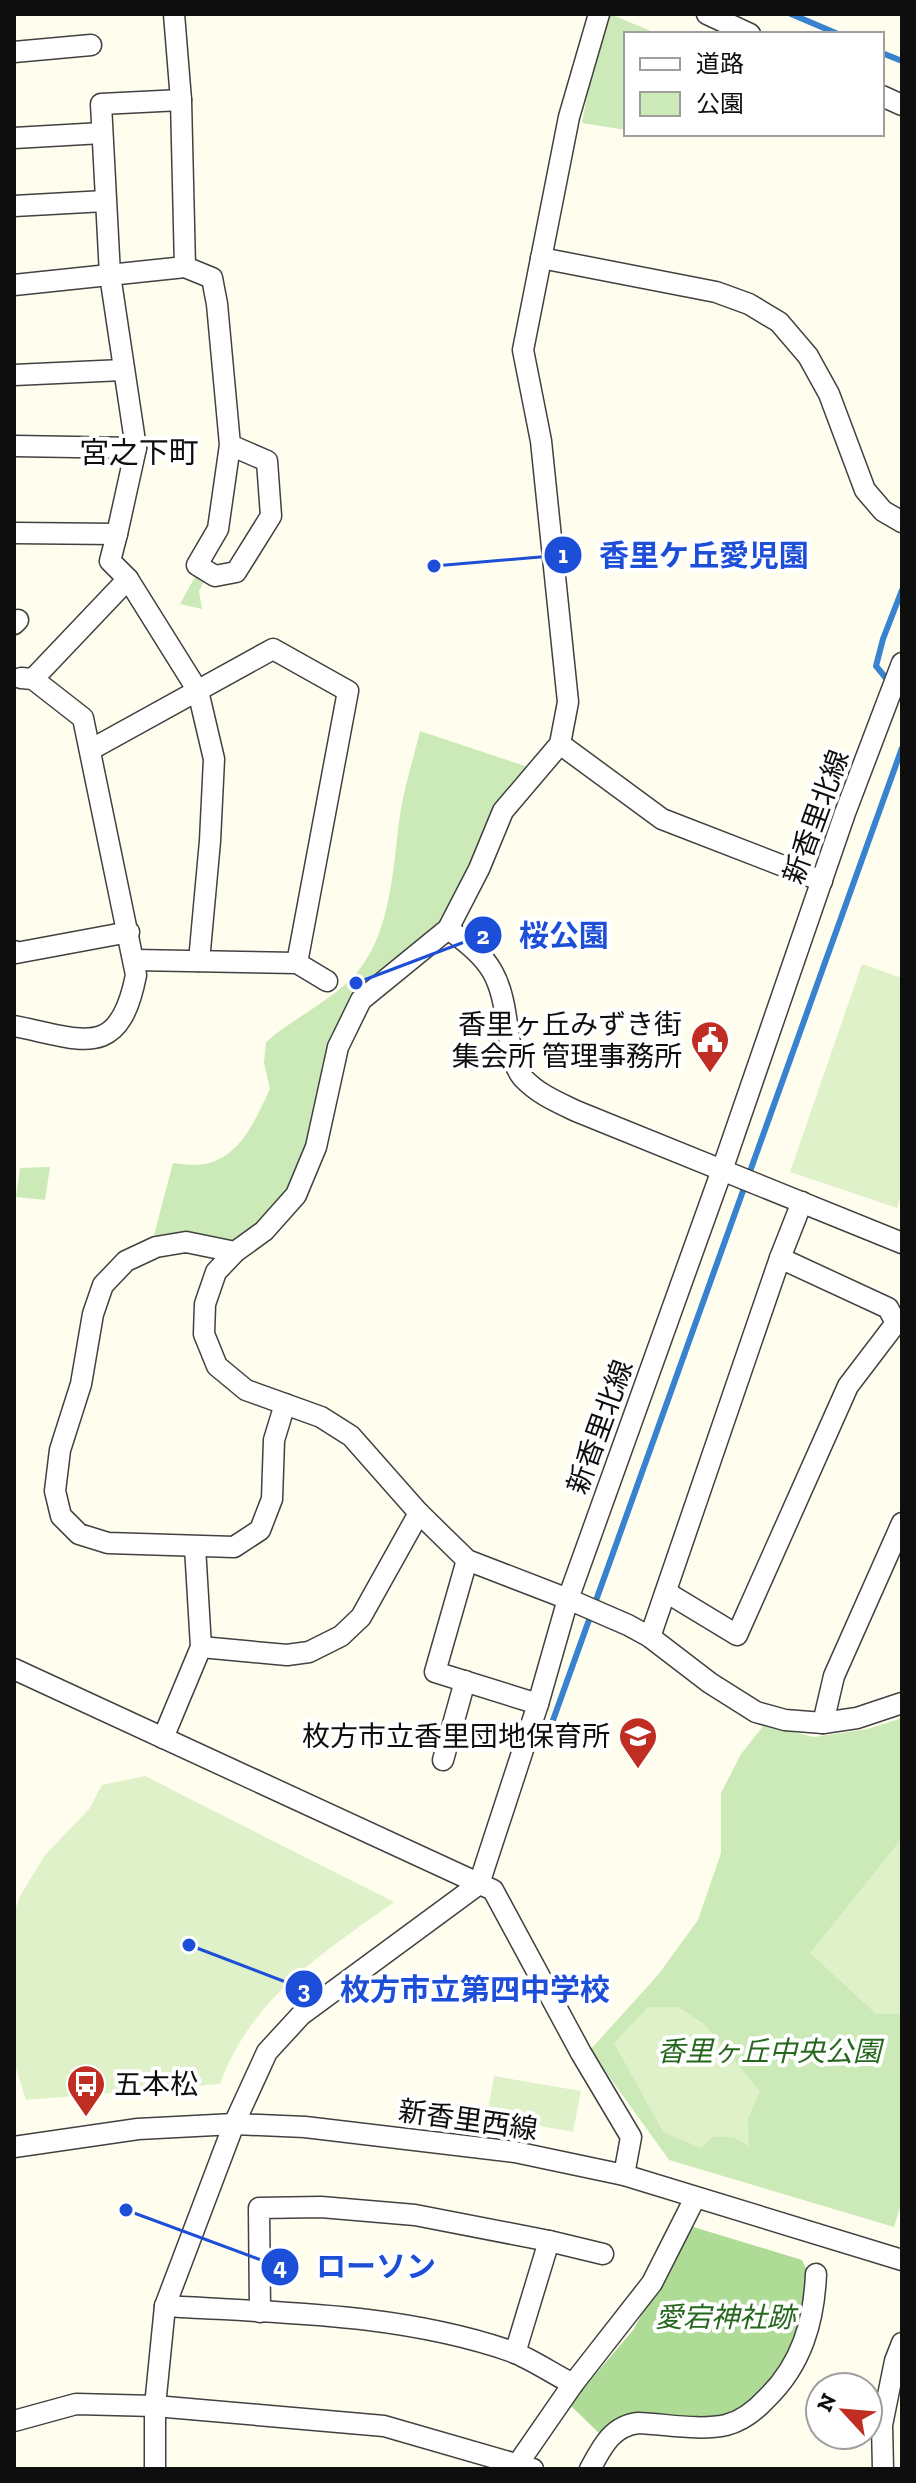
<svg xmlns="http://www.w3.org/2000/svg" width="916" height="2483" font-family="'Zilla Slab','Noto Sans JP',serif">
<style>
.green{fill:#cceab7}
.forest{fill:#aedb96}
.pitch{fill:#dff1c9}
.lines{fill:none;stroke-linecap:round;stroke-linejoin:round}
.stream{stroke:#3883cf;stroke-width:6}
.minor-casing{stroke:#414141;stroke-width:23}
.minor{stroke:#fff;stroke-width:20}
.labels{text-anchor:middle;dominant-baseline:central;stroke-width:8;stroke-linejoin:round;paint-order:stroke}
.street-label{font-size:28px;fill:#0e0e0e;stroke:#fff}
.poi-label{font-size:28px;fill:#0e0e0e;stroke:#fff;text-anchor:end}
.park-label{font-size:28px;font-style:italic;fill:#24671d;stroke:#fff}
.neighbourhood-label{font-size:30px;fill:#0e0e0e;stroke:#fff}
.leader{fill:none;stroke:#1d4ed8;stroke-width:3}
.callout-dot{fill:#1d4ed8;stroke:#fff;stroke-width:3}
.mark-label{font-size:24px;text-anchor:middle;font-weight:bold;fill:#fff}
.callout-label{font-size:30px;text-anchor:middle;font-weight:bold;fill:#1d4ed8;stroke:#fff;stroke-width:8;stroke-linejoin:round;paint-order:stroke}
</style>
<rect width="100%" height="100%" fill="#fffeee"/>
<g class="green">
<polygon points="610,14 658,34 626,34 626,130 582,123 592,68"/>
<polygon points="196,575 205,580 199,591 202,609 180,604"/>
<path d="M 420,731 L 528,767 L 471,865 L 441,923 L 354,994 L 308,1145 L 289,1190 L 259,1225 L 232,1245 L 153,1239 L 173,1163 C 183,1164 195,1166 205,1164 C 241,1157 256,1118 270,1089 L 264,1063 L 266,1042 C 294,1017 333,1001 358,971 C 393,929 393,860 401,808 C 406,782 414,756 420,731 Z"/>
<polygon points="50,1167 45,1200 16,1197 20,1168"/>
<polygon points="902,1718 902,2201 894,2227 669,2160 590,2050 658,1975 698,1920 721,1853 721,1793 741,1754 764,1725 814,1737 868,1729"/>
</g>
<polygon class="forest" points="687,2225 802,2260 808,2273 803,2321 777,2377 736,2413 722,2417 600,2434 571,2406 583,2389 634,2329"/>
<g class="pitch">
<polygon points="862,964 902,978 902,1193 897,1208 790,1172"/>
<path d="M 145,1776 L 394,1902 C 323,1953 251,1998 220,2084 L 26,2100 L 14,2062 L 14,1913 L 20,1896 L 45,1855 L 89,1809 L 102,1785 Z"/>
<polygon points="902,1838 902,2014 876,2014 810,1953"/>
<polygon points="648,2007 678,2007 704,2024 760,2091 748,2119 749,2146 733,2137 713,2137 701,2148 663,2132 614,2043"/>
<polygon points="494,2076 581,2091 573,2132 487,2116"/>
</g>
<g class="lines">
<g class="stream">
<polyline points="791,14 838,34"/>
<polyline points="882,53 902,61"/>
<polyline points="890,683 876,666 883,639 902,590"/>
<polyline points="552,1723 902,748"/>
</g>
<defs>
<g id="minor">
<polyline points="174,14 181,100 185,267"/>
<polyline points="599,14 569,117 523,350 541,441 568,702 560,744 503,811 479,869 448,929 361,1000 338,1047 316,1147 296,1195 264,1231 235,1252 216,1272 205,1304 204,1334 217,1366 246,1390 321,1417 351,1436 419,1513 467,1560 568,1599 628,1625 650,1637 710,1683 756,1712 785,1720 823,1723 857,1718 902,1703"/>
<polyline points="707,14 750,34"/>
<polyline points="14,52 91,45"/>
<polyline points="882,96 902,105"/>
<polyline points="14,138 102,133"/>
<polyline points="14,206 105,201"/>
<polyline points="541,258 716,292 749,304 779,322 808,356 829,394 865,490 883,511 902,522"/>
<polyline points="14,285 185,267 212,278 217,304 230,445 218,529 197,565 215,576 236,572 271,516 267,461 230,445"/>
<polyline points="14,375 123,370"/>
<polyline points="14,446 136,448"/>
<polyline points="14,533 117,534 136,448 110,275 101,104 181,100"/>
<polyline points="117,534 110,561 128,579"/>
<polyline points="14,624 18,620"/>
<polyline points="33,679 128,579 198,691 214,759 210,841 199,961"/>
<polyline points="560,744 662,819 822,881"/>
<polyline points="90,750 273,649 348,691 297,963"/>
<path d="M 448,929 C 493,960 501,977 508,1031 C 511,1047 512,1065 523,1078 C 538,1094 557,1102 576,1111 L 902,1243"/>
<polyline points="14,951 16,953 129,932"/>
<polyline points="134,960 297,963 327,981"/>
<path d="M 14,1026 C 82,1039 119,1062 136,975 L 83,718 L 33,679 L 21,678"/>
<polyline points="235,1252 186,1242 156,1247 126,1261 103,1285 93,1314 81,1384 60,1450 55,1491 61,1516 79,1534 108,1543 234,1547 260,1530 272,1499 274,1440 285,1404"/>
<polyline points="467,1560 435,1672 538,1704"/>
<polyline points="666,1592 737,1635 848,1386 896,1323 888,1308 780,1258"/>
<polyline points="650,1637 780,1258 802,1202"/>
<polyline points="201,1647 287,1655 309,1652 341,1636 361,1617 419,1513"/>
<polyline points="14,1669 493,1890 581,2053 631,2137 624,2175"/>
<polyline points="823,1723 834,1676 902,1523"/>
<polyline points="163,1738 201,1647 195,1547"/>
<polyline points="443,1760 465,1681"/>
<polyline points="14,2147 138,2129 234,2124 305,2127 515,2152 624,2175 902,2260"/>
<path d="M 165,2306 C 282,2313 401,2313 513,2352 C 533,2360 553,2374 573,2384"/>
<polyline points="260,2312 259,2208 321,2207 415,2215 549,2241 603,2254"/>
<polyline points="515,2353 549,2241"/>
<polyline points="14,2421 76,2404 155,2406 384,2426 533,2469"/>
<polyline points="155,2469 155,2406 165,2306 234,2124 267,2052 301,2015 479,1884 538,1704 568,1599 722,1170 845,813 902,663"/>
<polyline points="517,2469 517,2465 573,2384 652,2283 695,2198"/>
<path d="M 590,2469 C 602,2447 612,2426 638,2423 C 666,2424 699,2431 726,2425 C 742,2421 756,2410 767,2398 C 802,2364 814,2321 816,2274"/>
<polyline points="883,2469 882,2425 895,2361 902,2343"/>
</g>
</defs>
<use href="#minor" class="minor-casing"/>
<use href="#minor" class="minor"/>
</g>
<defs>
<symbol id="civic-pin" viewBox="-11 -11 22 30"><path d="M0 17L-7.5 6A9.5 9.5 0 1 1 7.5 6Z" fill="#c02d23" stroke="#fff"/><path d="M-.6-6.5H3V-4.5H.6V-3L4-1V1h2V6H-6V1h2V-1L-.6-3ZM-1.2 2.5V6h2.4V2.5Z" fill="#fff"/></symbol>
<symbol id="school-pin" viewBox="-11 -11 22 30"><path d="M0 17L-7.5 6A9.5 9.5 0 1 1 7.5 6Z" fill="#c02d23" stroke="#fff"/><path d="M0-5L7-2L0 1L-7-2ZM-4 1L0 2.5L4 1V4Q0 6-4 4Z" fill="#fff"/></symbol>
<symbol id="bus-pin" viewBox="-11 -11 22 30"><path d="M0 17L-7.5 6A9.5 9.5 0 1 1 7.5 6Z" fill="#c02d23" stroke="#fff"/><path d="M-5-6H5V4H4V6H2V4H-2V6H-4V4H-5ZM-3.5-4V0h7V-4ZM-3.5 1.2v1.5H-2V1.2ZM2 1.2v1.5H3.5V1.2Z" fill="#fff"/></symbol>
</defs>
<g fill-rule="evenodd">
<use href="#civic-pin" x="688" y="1018" width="44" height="60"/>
<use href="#school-pin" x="616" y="1714" width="44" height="60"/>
<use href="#bus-pin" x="64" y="2062" width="44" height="60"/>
</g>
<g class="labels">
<g class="street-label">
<text transform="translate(816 817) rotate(-70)">新香里北線</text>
<text transform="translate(600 1427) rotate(-70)">新香里北線</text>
<text transform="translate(468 2120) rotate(8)">新香里西線</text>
</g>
<g class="poi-label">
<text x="682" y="1024">香里ヶ丘みずき街<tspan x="682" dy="32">集会所 管理事務所</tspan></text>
<text x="610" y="1736">枚方市立香里団地保育所</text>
<text x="114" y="2084" text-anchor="start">五本松</text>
</g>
<g class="park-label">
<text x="769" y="2051">香里ヶ丘中央公園</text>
<text x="725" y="2317">愛宕神社跡</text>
</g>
<g class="neighbourhood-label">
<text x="139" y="453">宮之下町</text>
</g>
</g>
<path class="leader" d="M434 566L563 555M356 983L483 935M189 1945L304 1989M126 2210L280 2267"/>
<g class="callout-dot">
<circle cx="434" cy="566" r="8"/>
<circle cx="356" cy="983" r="8"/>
<circle cx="189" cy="1945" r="8"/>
<circle cx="126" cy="2210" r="8"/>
<circle cx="563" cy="555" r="20"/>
<circle cx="483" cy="935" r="20"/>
<circle cx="304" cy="1989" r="20"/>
<circle cx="280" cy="2267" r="20"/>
</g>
<g class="mark-label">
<text x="563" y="563">1</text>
<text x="483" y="944">2</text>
<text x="304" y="1998">3</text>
<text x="280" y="2275">4</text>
</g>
<g class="callout-label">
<text x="704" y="566">香里ケ丘愛児園</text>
<text x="564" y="946">桜公園</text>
<text x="475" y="2000">枚方市立第四中学校</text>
<text x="376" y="2277">ローソン</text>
</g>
<rect width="916" height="2483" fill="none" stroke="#0e0e0e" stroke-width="32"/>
<rect x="624" y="32" width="260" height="104" fill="#ffffff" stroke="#9f9f9f" stroke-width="2"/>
<rect x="640" y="58" width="40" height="12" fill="#ffffff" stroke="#9f9f9f" stroke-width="2"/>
<text x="696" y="72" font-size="24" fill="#0e0e0e">道路</text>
<rect x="640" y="92" width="40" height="24" fill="#cceab7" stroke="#9f9f9f" stroke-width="2"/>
<text x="696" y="112" font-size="24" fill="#0e0e0e">公園</text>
<g transform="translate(844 2411) rotate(296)"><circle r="38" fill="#ffffff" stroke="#9f9f9f" stroke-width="2"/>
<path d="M0-6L14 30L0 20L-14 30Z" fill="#c02d23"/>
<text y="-12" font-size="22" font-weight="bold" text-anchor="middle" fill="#0e0e0e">N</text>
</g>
</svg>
